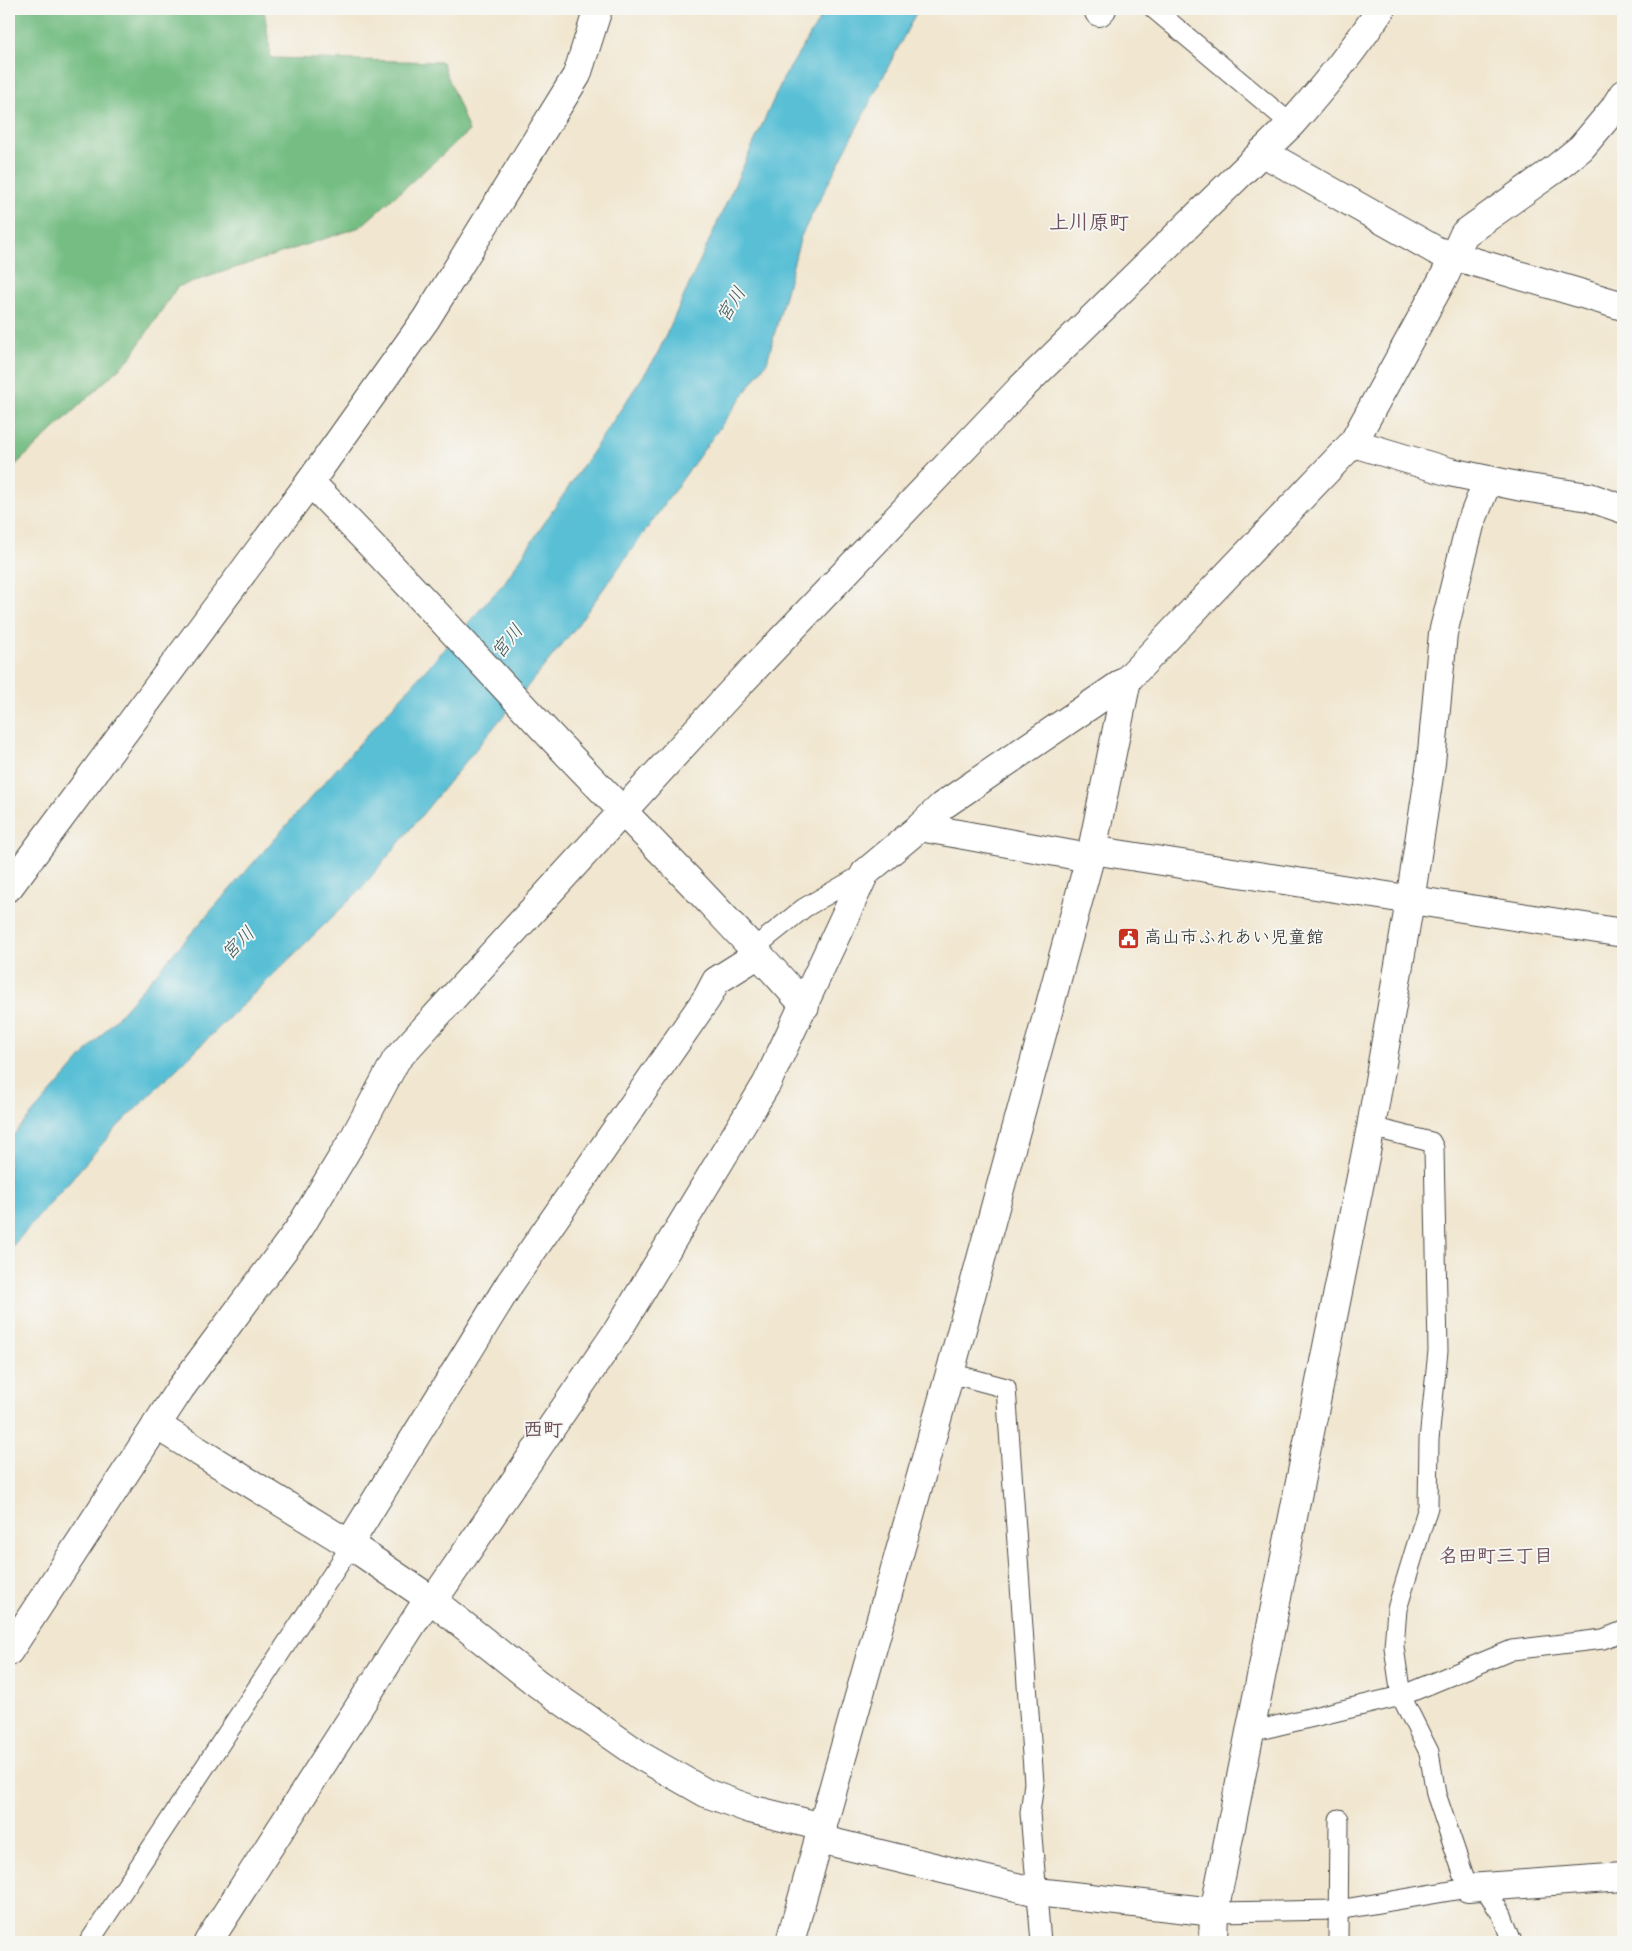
<svg xmlns="http://www.w3.org/2000/svg" width="1632" height="1951" font-family="Kalam,'Klee One',sans-serif">
<style>
.forest{fill:#74bd83;stroke:#507457}
.water{fill:#58bfd5;stroke:#427580}
.lines{fill:none;stroke-linecap:round;stroke-linejoin:round}
.service-casing{stroke:#494744;stroke-width:21}
.minor-casing{stroke:#494744;stroke-width:30}
.tertiary-casing{stroke:#494744;stroke-width:30}
.service{stroke:#fff;stroke-width:19}
.minor{stroke:#fff;stroke-width:28}
.tertiary{stroke:#fff;stroke-width:28}
.labels{text-anchor:middle;dominant-baseline:central;stroke-width:4;stroke-linejoin:round;paint-order:stroke}
.poi-label{font-size:18px;fill:#2b2b2b;stroke:#f6f6f2;text-anchor:start}
.water-label{font-size:19px;font-style:italic;fill:#38575e;stroke:#f6f6f2}
.neighbourhood-label{font-size:19px;font-weight:bold;fill:#6e515f;stroke:#f6f6f2}
.quarter-label{font-size:20px;font-weight:bold;fill:#6e515f;stroke:#f6f6f2}
</style>
<rect width="100%" height="100%" fill="#f6f6f2"/>
<filter id="ink" filterUnits="userSpaceOnUse"><feTurbulence type="fractalNoise" baseFrequency=".02" numOctaves="2"/><feDisplacementMap in="SourceGraphic" scale="10" xChannelSelector="R" yChannelSelector="G"/><feConvolveMatrix kernelMatrix="1 2 1 2 8 2 1 2 1" color-interpolation-filters="sRGB"/></filter>
<filter id="wash" filterUnits="userSpaceOnUse"><feTurbulence type="fractalNoise" baseFrequency=".0096" numOctaves="4" result="noise"/><feDisplacementMap in="SourceGraphic" scale="20" xChannelSelector="R" yChannelSelector="G"/><feGaussianBlur stdDeviation="1.12" result="paint"/><feColorMatrix in="noise" values="0 0 0 0 0 0 0 0 0 0 0 0 0 0 0 0 0 1.4 0 .05"/><feComposite in="paint" operator="in"/></filter>
<g filter="url(#wash)">
<rect width="100%" height="100%" fill="#f1e6cf"/>
<polygon class="forest" points="9,9 264,9 271,58 442,62 469,131 360,227 177,287 130,358 9,471"/>
<polygon class="water" points="826,9 918,9 801,236 767,362 573,631 361,889 118,1126 9,1250 9,1140 314,794 504,583 656,357 783,79"/>
</g>
<g filter="url(#ink)">
<g class="lines">
<defs>
<g id="service">
<polyline points="1154,9 1291,124"/>
<polyline points="754,948 804,908 865,873"/>
<polyline points="950,1373 1006,1388 1034,1783 1030,1813 1041,1942"/>
<polyline points="1250,1729 1263,1729 1401,1696 1512,1650 1603,1639 1623,1631"/>
<polyline points="1483,1887 1502,1915 1512,1942"/>
<polyline points="1214,1912 1338,1910 1468,1888 1436,1794 1429,1752 1401,1696 1394,1647 1397,1609 1428,1507 1429,1440 1438,1351 1434,1148 1431,1142 1371,1127"/>
<polyline points="89,1942 351,1546"/>
<polyline points="1338,1942 1339,1819"/>
</g>
<g id="minor">
<polyline points="1099,12 1102,9"/>
<polyline points="1262,152 1437,251 1623,306"/>
<polyline points="1353,443 1450,472 1522,487 1589,497 1623,509"/>
<polyline points="920,827 1089,858"/>
<polyline points="1092,850 1623,933"/>
<path d="M 9,887 L 310,482 C 395,568 476,657 559,745 C 642,832 726,916 805,1006"/>
<polyline points="156,1425 349,1544 433,1601 538,1684 641,1756 706,1793 750,1809 823,1827"/>
<polyline points="349,1544 510,1283 707,998 716,981 759,954"/>
<polyline points="433,1601 618,1330 767,1083 865,873 920,827 942,806 1127,680 1353,443 1445,275 1464,234 1555,169 1581,148 1613,110 1623,94"/>
<path d="M 9,1651 L 180,1389 L 299,1229 L 354,1138 L 396,1060 L 726,698 L 1021,388 L 1291,124 C 1324,87 1354,50 1381,9"/>
<polyline points="819,1839 1037,1892 1214,1912"/>
<polyline points="1468,1888 1623,1877"/>
<polyline points="208,1942 429,1598"/>
<polyline points="790,1942 950,1373 1092,850 1127,680"/>
<polyline points="1213,1942 1214,1912 1371,1127 1410,901 1431,763 1443,633 1470,525 1488,480"/>
</g>
<polyline id="tertiary" points="310,482 426,319 577,75 598,9"/>
</defs>
<use href="#service" class="service-casing"/>
<use href="#minor" class="minor-casing"/>
<use href="#tertiary" class="tertiary-casing"/>
<use href="#service" class="service"/>
<use href="#minor" class="minor"/>
<use href="#tertiary" class="tertiary"/>
</g>
</g>
<defs>
<symbol id="civic-square" viewBox="-11 -11 22 22"><rect x="-9" y="-9" width="18" height="18" rx="4" fill="#c8321e" stroke="#f6f6f2"/><path d="M-.6-6.5H3V-4.5H.6V-3L4-1V1h2V6H-6V1h2V-1L-.6-3ZM-1.2 2.5V6h2.4V2.5Z" fill="#fff"/></symbol>
</defs>
<g fill-rule="evenodd">
<use href="#civic-square" x="1116" y="926" width="25" height="25"/>
</g>
<g class="labels">
<g class="poi-label">
<text x="1144" y="938">高山市ふれあい児童館</text>
</g>
<g class="water-label">
<text transform="translate(732 305) rotate(-58)">宮川</text>
<text transform="translate(508 642) rotate(-51)">宮川</text>
<text transform="translate(239 944) rotate(-45)">宮川</text>
</g>
<g class="neighbourhood-label">
<text x="1496" y="1557">名田町三丁目</text>
</g>
<g class="quarter-label">
<text x="1089" y="224">上川原町</text>
<text x="543" y="1431">西町</text>
</g>
</g>
<rect width="1632" height="1951" fill="none" stroke="#f6f6f2" stroke-width="30"/>
</svg>
